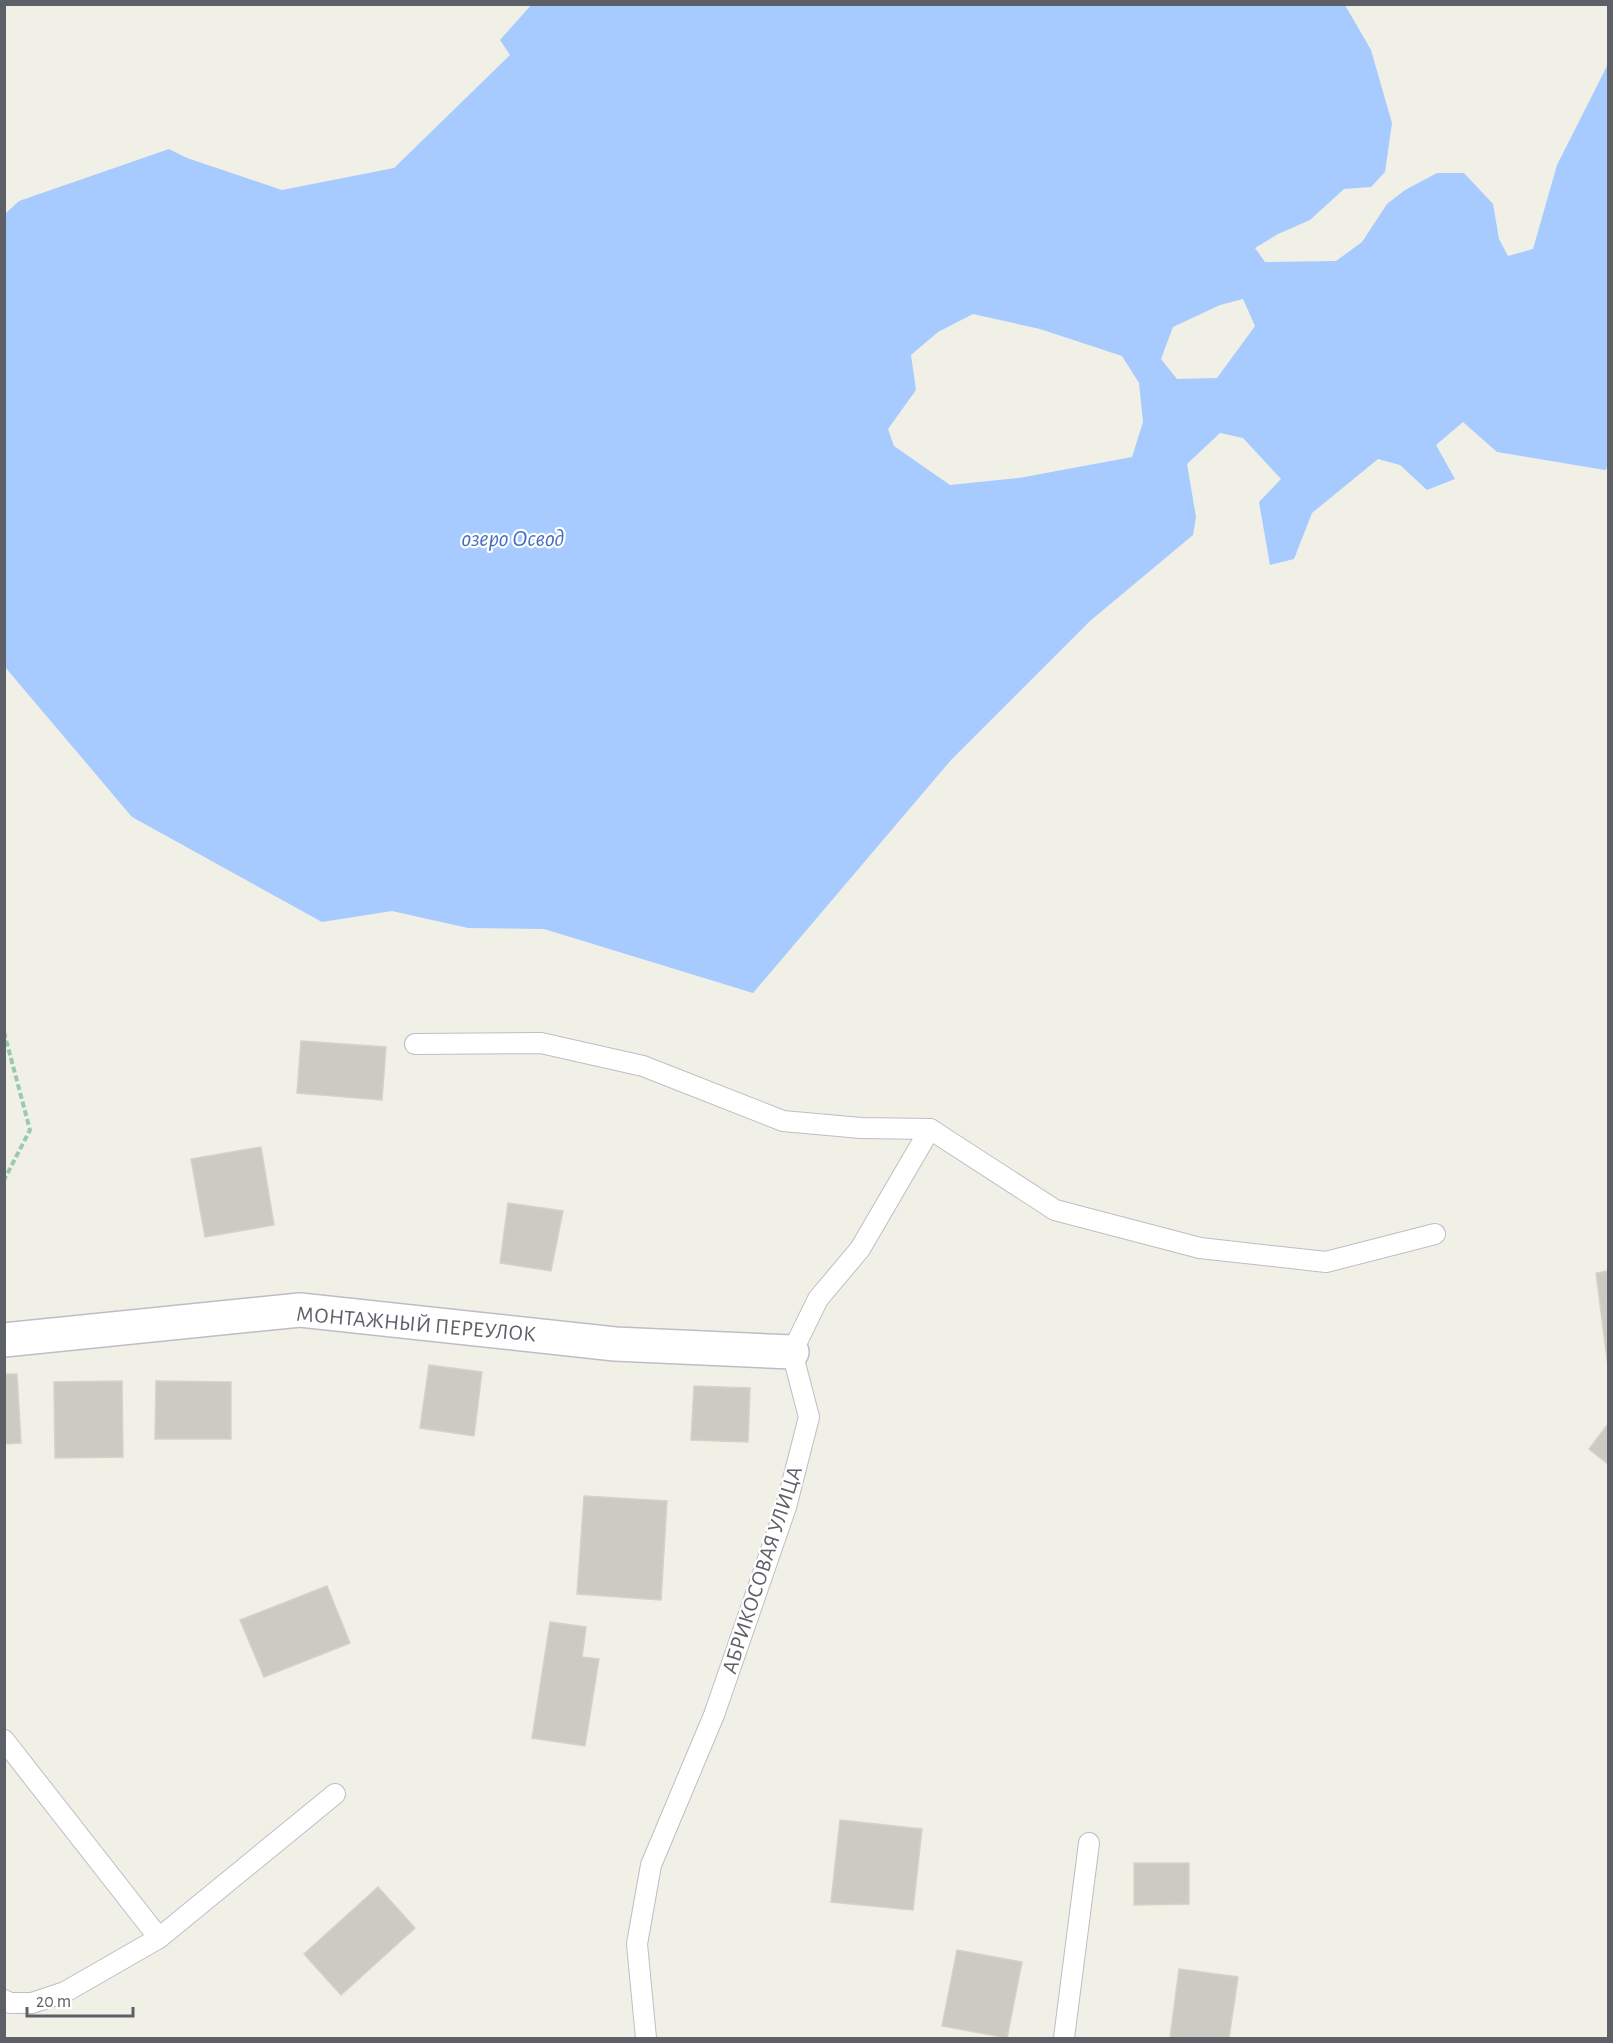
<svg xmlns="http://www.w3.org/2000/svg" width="1613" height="2043" font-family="'Alegreya Sans',sans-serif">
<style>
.water{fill:#a7caff;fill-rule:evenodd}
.building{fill:#cbcac3;stroke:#d5d3c4;stroke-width:1.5}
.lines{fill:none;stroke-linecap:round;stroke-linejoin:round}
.service-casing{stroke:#bdbec5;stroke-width:22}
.minor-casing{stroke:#bdbec5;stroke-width:36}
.path{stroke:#9bc9b0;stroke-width:4;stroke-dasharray:6 3;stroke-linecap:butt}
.service{stroke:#fff;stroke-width:20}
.minor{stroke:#fff;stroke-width:33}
.labels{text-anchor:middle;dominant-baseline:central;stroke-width:4.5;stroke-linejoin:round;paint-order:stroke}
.street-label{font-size:22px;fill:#5d6067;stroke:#fff}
.water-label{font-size:24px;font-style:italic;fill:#456fc7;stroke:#fff}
</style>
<rect width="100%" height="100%" fill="#f0f0e6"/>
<path class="water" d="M 532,4 L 1345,5 L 1371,50 L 1392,123 L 1385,172 L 1371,187 L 1344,189 L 1310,220 L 1278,234 L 1255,248 L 1265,262 L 1336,261 L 1362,242 L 1387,204 L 1405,190 L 1437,173 L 1464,173 L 1493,204 L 1499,239 L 1508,256 L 1533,249 L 1557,165 L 1608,64 L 1608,467 L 1605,470 L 1497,452 L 1463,422 L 1436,445 L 1455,479 L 1427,490 L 1400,465 L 1378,459 L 1312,513 L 1294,559 L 1270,565 L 1259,502 L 1281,479 L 1243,438 L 1220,433 L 1187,464 L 1196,517 L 1193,535 L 1090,621 L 951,760 L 753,993 L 544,929 L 468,928 L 392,911 L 322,922 L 132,817 L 5,667 L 5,214 L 19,201 L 169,149 L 187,158 L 282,190 L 394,168 L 510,55 L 500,40 ZM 1243,299 L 1255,326 L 1217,378 L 1177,379 L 1161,359 L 1173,327 L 1220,305 ZM 973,314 L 1040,329 L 1122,356 L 1139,383 L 1143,422 L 1132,457 L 1019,478 L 950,485 L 894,446 L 888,429 L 916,390 L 911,355 L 938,332 Z"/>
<g class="building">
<polygon points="301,1041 386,1047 382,1100 297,1093"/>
<polygon points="261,1147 274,1225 205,1237 191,1159"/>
<polygon points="508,1203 563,1211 551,1271 500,1263"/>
<polygon points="1608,1271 1608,1367 1596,1273"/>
<polygon points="429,1365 482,1372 474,1436 420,1428"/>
<polygon points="4,1374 17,1374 21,1443 4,1444"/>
<polygon points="122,1381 123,1457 55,1458 54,1382"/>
<polygon points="156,1381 231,1382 231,1439 155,1439"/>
<polygon points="694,1386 750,1388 748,1442 691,1440"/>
<polygon points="1608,1424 1608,1464 1589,1449"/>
<polygon points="584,1496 667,1501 661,1600 577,1594"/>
<polygon points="327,1586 350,1643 264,1677 240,1620"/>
<polygon points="550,1622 586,1627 582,1657 599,1659 585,1746 532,1738"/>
<polygon points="840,1820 922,1829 913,1910 831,1902"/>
<polygon points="1134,1863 1189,1863 1189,1904 1134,1905"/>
<polygon points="378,1887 415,1928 341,1995 304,1954"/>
<polygon points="957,1950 1022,1962 1007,2038 942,2026"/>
<polygon points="1179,1969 1238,1977 1229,2038 1170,2038"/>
</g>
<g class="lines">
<defs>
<g id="service">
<polyline points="415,1044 541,1043 643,1066 783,1121 861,1128 930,1129 1055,1210 1200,1248 1326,1262 1435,1234"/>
<polyline points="4,1740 159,1938"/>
<polyline points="4,2000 10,2003 32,2003 65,1992 159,1938 335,1794"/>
<polyline points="646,2038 637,1944 651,1865 714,1715 786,1507 809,1417 792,1352 818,1299 860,1249 930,1129"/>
<polyline points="1064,2038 1089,1843"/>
</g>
<polyline id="minor" points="4,1340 300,1310 615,1344 792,1352"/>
</defs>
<use href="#service" class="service-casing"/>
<use href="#minor" class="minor-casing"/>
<polyline class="path" points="4,1032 30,1130 4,1180"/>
<use href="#service" class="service"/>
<use href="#minor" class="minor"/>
</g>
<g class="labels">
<g class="street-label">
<text transform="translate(416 1324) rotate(5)">МОНТАЖНЫЙ ПЕРЕУЛОК</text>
<text transform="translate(762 1570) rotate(-72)">АБРИКОСОВАЯ УЛИЦА</text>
</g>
<g class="water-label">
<text x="513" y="539">озеро Освод</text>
</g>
</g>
<rect width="1613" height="2043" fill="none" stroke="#5d6067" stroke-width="12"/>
<path d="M27 2007v9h106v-9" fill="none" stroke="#5d6067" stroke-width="3"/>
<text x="36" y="2007" font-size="18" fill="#5d6067" stroke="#ffffff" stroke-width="4.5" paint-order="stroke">20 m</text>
</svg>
